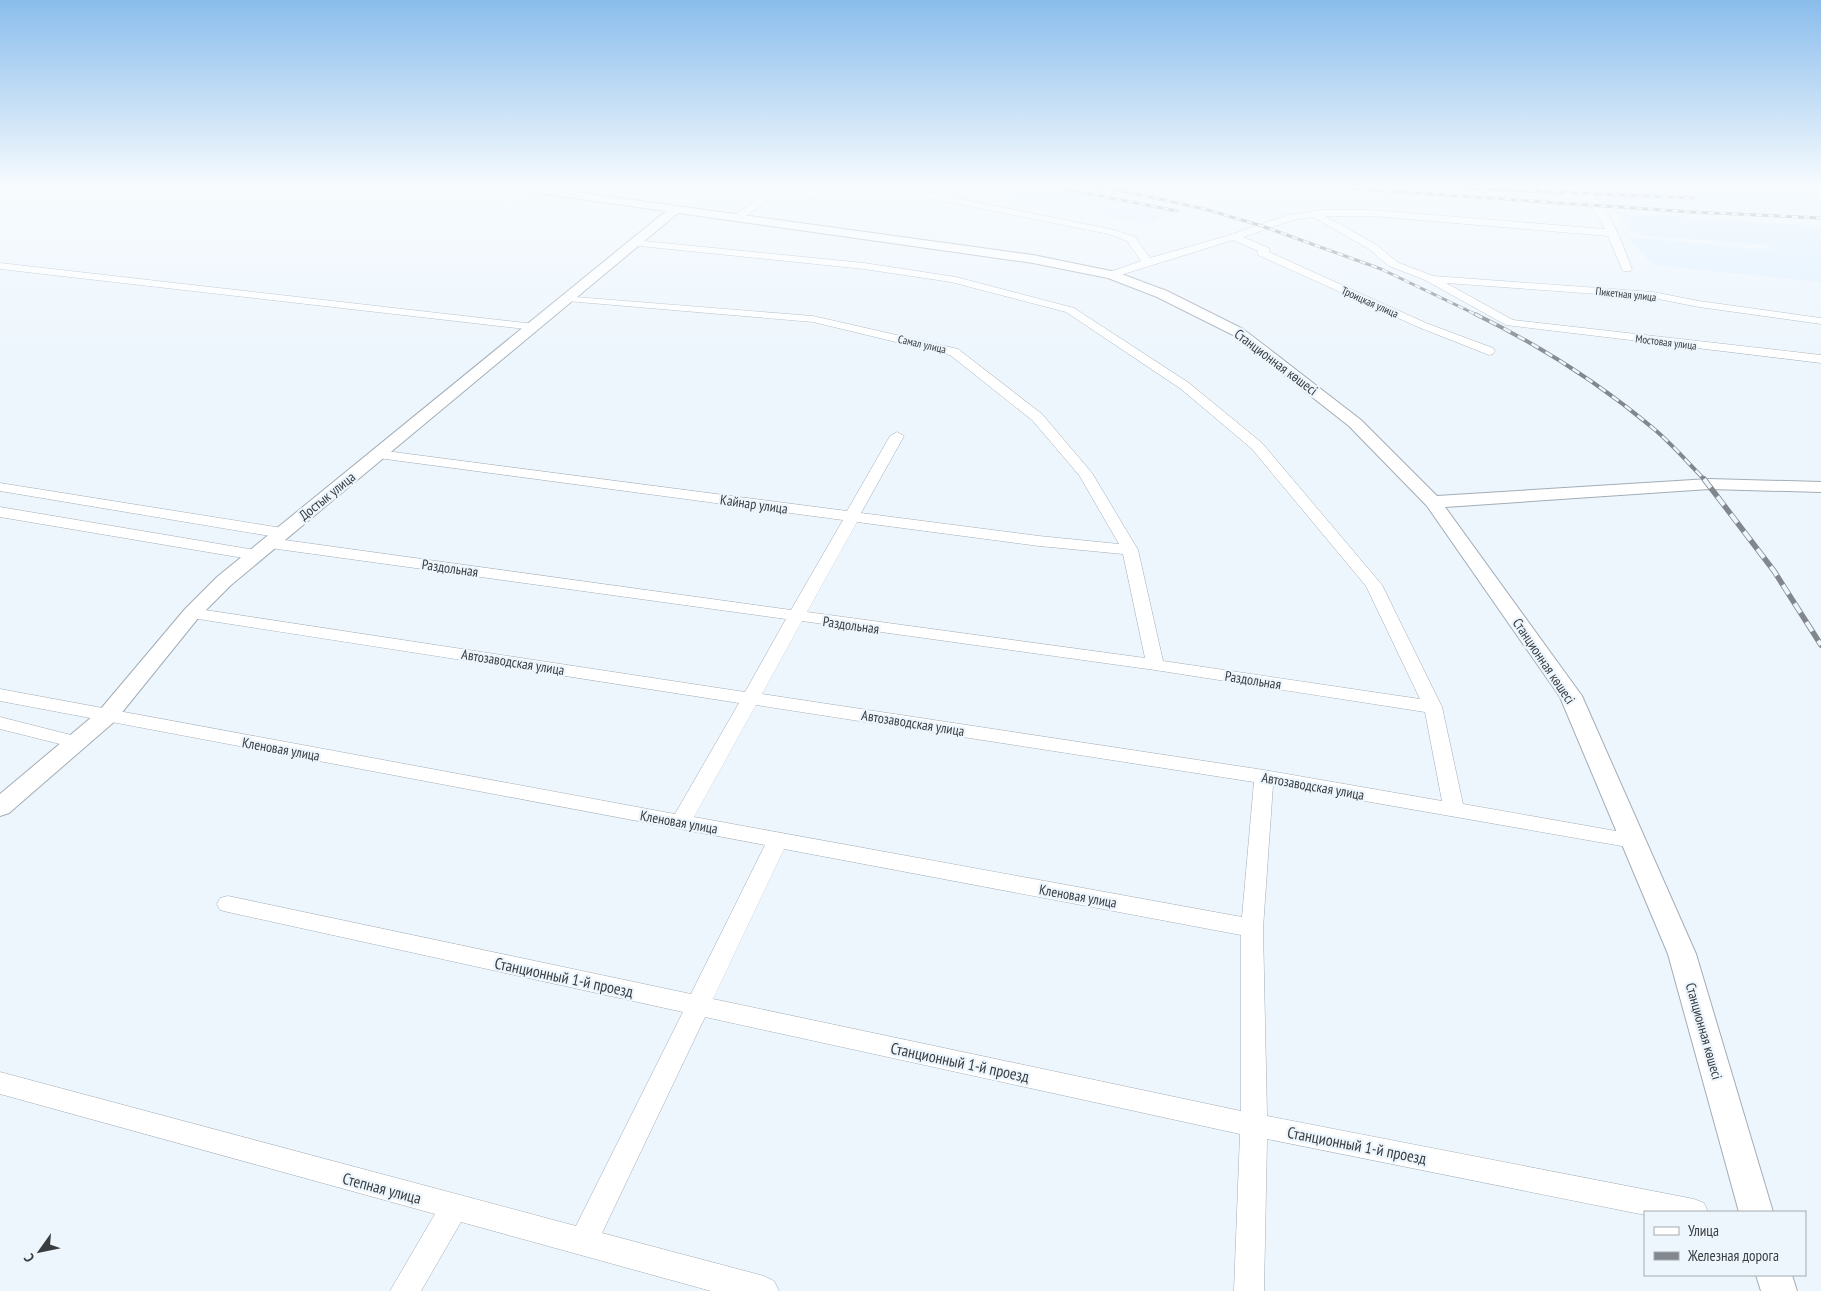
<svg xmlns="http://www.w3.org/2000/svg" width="1821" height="1291" font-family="'PT Sans Narrow',sans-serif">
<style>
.built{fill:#dff0ff}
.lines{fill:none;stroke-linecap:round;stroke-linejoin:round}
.minor-casing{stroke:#a3adb6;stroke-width:1}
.tertiary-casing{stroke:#a3adb6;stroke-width:2}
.minor{fill:#fff;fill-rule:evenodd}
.tertiary{fill:#fff;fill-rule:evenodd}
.rail-far2-casing{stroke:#81878c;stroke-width:3}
.rail-far1-casing{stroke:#81878c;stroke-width:4}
.rail-casing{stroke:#81878c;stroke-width:5.5}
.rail-far2{stroke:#edf6fd;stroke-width:2;stroke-dasharray:6;stroke-linecap:butt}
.rail-far1{stroke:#edf6fd;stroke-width:2.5;stroke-dasharray:8;stroke-linecap:butt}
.rail{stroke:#edf6fd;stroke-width:4;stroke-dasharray:11;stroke-linecap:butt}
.labels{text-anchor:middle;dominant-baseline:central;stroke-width:4.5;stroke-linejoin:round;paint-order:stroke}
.far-street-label{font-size:11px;fill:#393d40;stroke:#edf6fd}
.street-label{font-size:14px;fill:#393d40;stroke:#edf6fd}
.near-street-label{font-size:16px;fill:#393d40;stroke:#edf6fd}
</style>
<rect width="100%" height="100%" fill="#edf6fd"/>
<g class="built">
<polygon points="971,185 1049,185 1184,209 1175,215 1167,213 1148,225 972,190 968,186"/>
<polygon points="1624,185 1788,185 1821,196 1821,215 1739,212 1598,201 1586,189 1626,187"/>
<polygon points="1615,211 1821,227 1821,282 1653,265 1628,237 1725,246 1736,248 1771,249 1768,245 1641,235 1632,232"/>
</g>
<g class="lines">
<defs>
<g id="minor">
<polygon points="773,185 815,192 834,185 845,185 816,198 781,192 741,219 735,219 735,215 774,188"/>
<path d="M 862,185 L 891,185 L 1114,230 L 1135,237 L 1150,258 L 1230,235 L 1288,215 L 1322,210 L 1371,210 L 1605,229 C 1583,185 1566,187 1521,188 L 1517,185 C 1527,184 1570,182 1578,186 C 1609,201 1621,241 1632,269 L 1631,271 L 1623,271 L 1622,269 L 1608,236 L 1371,216 L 1325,216 L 1377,245 L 1397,262 L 1433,276 L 1653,292 L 1699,301 L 1821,318 L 1821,324 L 1699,307 L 1653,298 L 1446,283 L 1513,320 L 1821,355 L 1821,363 L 1506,325 L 1425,280 L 1389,266 L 1369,249 L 1313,217 L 1293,220 L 1243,237 L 1269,248 L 1269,252 L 1426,323 L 1493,348 L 1495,351 L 1493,354 L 1489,355 L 1418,327 L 1258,255 L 1258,251 L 1233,240 L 1111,278 L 1107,277 L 1106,275 L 1107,273 L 1141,261 L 1127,241 L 1109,234 L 889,190 L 866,188 Z"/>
<path d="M 634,240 L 864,263 L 956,277 L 1074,308 L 1189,383 L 1262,443 L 1382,585 L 1442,707 L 1463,804 L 1633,834 L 1640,836 L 1644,841 L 1640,846 L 1633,848 L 1273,785 L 1263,928 L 1267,1116 L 1694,1199 L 1704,1203 L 1708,1212 L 1645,1212 L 1645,1215 L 1267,1139 L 1264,1291 L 1234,1291 L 1240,1134 L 705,1017 L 602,1233 L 764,1276 L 774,1281 L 779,1291 L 711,1291 L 461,1222 L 421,1291 L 390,1291 L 435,1214 L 0,1094 L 0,1072 L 576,1226 L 683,1012 L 228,912 L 220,910 L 217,904 L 220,898 L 228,896 L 691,994 L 765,845 L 0,701 L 0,689 L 675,814 L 739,703 L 192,618 L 186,617 L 184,613 L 186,609 L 192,608 L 745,692 L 786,619 L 270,548 L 264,546 L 262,543 L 264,540 L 270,538 L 791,610 L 843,520 L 378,458 L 373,457 L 371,454 L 373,451 L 378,450 L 847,511 L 890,436 L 897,432 L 904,436 L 861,513 L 1039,536 L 1119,544 L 1079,475 L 1032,420 L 950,355 L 813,322 L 567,301 L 561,298 L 563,296 L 813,316 L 958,349 L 1042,414 L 1092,473 L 1138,550 L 1163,661 L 1420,699 L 1366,586 L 1252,449 L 1181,389 L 1066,312 L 951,282 L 864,269 L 630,245 L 629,243 ZM 857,522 L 1039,546 L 1123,554 L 1145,658 L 807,612 ZM 802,621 L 1155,670 L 1425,712 L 1442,801 L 1264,770 L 762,694 ZM 756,705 L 1254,782 L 1242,917 L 694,817 ZM 784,849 L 1241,935 L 1241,1111 L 713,999 Z"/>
<polygon points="0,263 534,324 540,327 534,330 0,269"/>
<polygon points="0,483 282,528 287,530 290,533 287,536 282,538 0,491"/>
<polygon points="0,507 255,550 261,552 263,555 261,558 255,560 0,517"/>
<polygon points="0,717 83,738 86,742 83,746 76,748 0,729"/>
</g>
<g id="tertiary">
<polygon points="498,185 524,185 1033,255 1116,272 1167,291 1243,329 1361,420 1437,496 1709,479 1821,482 1821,492 1709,489 1445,507 1582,696 1696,954 1773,1212 1739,1212 1668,954 1560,697 1427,506 1349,426 1233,335 1157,297 1108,278 1033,263 678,213 231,585 199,617 115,721 9,813 0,816 0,794 99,711 185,609 217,577 666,211 503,188"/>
<polygon points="1756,1275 1792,1275 1797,1291 1761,1291"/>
</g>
</defs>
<use href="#minor" class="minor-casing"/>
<use href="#tertiary" class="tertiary-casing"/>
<use href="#minor" class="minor"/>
<use href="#tertiary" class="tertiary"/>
<defs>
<g id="rail-far2">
<polyline points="1045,185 1177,211"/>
<polyline points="1077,185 1102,189"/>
<polyline points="1095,185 1205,209 1262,226 1381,269 1477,315"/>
<polyline points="1301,185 1692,212 1821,218"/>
<polyline points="1457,188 1693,198"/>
</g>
<path id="rail-far1" d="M 1475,314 C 1539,345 1599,383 1654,429 C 1672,444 1688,463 1705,480"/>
<polyline id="rail" points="1704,479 1774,571 1821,645"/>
</defs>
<use href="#rail-far2" class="rail-far2-casing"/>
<use href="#rail-far1" class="rail-far1-casing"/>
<use href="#rail" class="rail-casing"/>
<use href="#rail-far2" class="rail-far2"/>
<use href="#rail-far1" class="rail-far1"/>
<use href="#rail" class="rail"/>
</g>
<linearGradient id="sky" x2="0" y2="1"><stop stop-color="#8abdec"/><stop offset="0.51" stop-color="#f7fbfe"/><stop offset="1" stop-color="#f7fbfe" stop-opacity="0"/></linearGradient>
<rect width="1821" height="365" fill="url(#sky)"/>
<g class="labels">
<g class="far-street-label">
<text transform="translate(1626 294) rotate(6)">Пикетная улица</text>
<text transform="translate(1370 302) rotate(24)">Троицкая улица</text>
<text transform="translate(1666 342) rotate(7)">Мостовая улица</text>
<text transform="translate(922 344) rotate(13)">Самал улица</text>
</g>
<g class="street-label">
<text transform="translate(1276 362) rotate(37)">Станционная көшесі</text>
<text transform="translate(327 496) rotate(-39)">Достык улица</text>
<text transform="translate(754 504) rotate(8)">Кайнар улица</text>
<text transform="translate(450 568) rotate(8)">Раздольная</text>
<text transform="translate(851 625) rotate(8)">Раздольная</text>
<text transform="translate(1544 661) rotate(56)">Станционная көшесі</text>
<text transform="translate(513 662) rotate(9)">Автозаводская улица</text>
<text transform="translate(1253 680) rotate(9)">Раздольная</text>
<text transform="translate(913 723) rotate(9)">Автозаводская улица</text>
<text transform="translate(281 749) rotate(10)">Кленовая улица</text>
<text transform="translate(1313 786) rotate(10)">Автозаводская улица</text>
<text transform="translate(679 822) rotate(10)">Кленовая улица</text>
<text transform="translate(1078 896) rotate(10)">Кленовая улица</text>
<text transform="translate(1704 1031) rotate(74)">Станционная көшесі</text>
</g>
<g class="near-street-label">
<text transform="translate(564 977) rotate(12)">Станционный 1-й проезд</text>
<text transform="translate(960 1062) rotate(12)">Станционный 1-й проезд</text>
<text transform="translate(1357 1145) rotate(11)">Станционный 1-й проезд</text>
<text transform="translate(382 1188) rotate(15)">Степная улица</text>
</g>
</g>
<rect x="1644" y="1211" width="162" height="65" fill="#edf6fd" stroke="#a5acb1"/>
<rect x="1654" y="1227" width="25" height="8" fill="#ffffff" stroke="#a5acb1"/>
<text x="1688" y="1236" font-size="15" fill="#393d40">Улица</text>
<rect x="1654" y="1252" width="25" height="8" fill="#81878c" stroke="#a5acb1"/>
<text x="1688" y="1261" font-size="15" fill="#393d40">Железная дорога</text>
<g transform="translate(40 1251) rotate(237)" stroke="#edf6fd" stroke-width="4" paint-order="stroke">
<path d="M0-4L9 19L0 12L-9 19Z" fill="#393d40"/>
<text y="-8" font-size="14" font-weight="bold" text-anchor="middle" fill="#393d40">С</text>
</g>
</svg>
